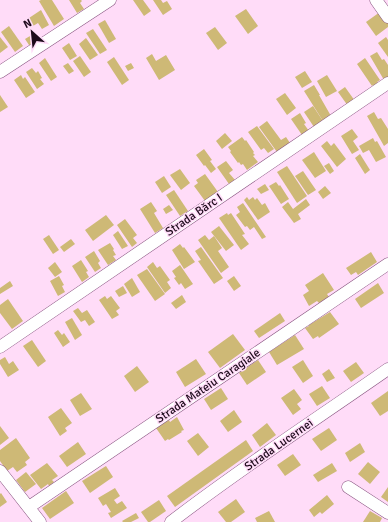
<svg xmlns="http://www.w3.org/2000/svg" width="388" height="522" font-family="Signika,sans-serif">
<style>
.building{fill:#ceb976}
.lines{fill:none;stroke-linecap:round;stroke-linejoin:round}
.minor-casing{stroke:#885580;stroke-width:13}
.minor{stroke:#fff;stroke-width:12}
.labels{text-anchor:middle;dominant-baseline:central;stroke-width:3;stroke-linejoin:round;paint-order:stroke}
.street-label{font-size:12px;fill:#1d0a1b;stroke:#ffdcf8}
</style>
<rect width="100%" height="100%" fill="#ffdcf8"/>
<g class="building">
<polygon points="41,0 52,0 64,19 54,26 39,1"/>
<polygon points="69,0 81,0 82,1 80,3 84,9 77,13"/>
<polygon points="133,0 143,0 151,11 144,16"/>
<polygon points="153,0 161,0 163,3 167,1 172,9 163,15"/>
<polygon points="246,9 258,26 248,34 235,16"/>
<polygon points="41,10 49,25 42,29 38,23 33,26 29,18"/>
<polygon points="380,12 388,23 388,27 376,36 366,22"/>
<polygon points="105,20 116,39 109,43 98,24"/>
<polygon points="9,26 23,46 15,52 1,32"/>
<polygon points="215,27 227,43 218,50 206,33"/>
<polygon points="93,29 107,50 100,54 86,33"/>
<polygon points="30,36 36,44 31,48 25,39"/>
<polygon points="0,37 8,47 0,53"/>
<polygon points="386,37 388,40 388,57 378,43"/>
<polygon points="86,38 98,55 90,60 79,44"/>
<polygon points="69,43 77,56 70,60 62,48"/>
<polygon points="377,52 382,60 384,59 388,65 388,78 384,80 370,56"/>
<polygon points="152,54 156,61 166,55 175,70 159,80 146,58"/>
<polygon points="80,56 91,72 84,77 73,61"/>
<polygon points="114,57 129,80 122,85 107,62"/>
<polygon points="45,58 57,77 51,81 39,63"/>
<polygon points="365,58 380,80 377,82 379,84 375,87 373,85 372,86 357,64"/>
<polygon points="68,63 74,71 69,74 63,66"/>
<polygon points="131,63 134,68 128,71 125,66"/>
<polygon points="32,68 36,73 38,71 42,78 40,79 44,84 37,89 26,72"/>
<polygon points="305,71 312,82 302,88 295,77"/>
<polygon points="21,75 23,79 25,77 35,92 26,98 14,80"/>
<polygon points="327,75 337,91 326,97 317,81"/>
<polygon points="314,85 320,95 319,95 331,116 323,121 304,91"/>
<polygon points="345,87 355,101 348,106 338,92"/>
<polygon points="285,93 296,108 287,115 276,99"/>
<polygon points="0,95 8,107 0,112"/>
<polygon points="313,106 323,121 314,127 304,112"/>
<polygon points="374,112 378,119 381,118 388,129 388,143 384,146 367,116"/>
<polygon points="300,113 306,123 304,124 309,131 302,135 291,119"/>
<polygon points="267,121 281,140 286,137 290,143 277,152 259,127"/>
<polygon points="257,126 274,149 268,153 264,148 261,150 248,132"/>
<polygon points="352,129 358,137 353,141 359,150 352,154 341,136"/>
<polygon points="225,133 232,141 222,149 216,141"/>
<polygon points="242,137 245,141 246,140 254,152 253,153 255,155 253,156 258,162 247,170 243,164 241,165 239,162 238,163 230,152 231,151 228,147"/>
<polygon points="373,138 375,142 377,141 386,157 376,162 369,150 363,153 359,146"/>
<polygon points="327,141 331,146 334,143 346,159 337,167 321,146"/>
<polygon points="204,149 212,160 210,161 216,169 211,173 205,165 204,166 196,155"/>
<polygon points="314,152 326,171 315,178 302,160"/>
<polygon points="360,154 370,170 365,174 355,158"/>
<polygon points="226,161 233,170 229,173 235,180 229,184 217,167"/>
<polygon points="329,163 334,171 330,174 324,166"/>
<polygon points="287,166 307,196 297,203 277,172"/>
<polygon points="180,169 190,183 181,190 170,175"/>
<polygon points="303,171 316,190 308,195 295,176"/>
<polygon points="205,174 218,192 205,201 194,186 198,183 196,180"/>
<polygon points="164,176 171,187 162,193 155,182"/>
<polygon points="276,182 279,186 280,185 289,199 281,204 269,186"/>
<polygon points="265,184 269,190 261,194 257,189"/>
<polygon points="325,186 331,193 323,199 318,192"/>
<polygon points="174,190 188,211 180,216 166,195"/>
<polygon points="247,197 249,200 253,197 255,200 257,198 262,205 265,203 270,212 258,220 244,200"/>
<polygon points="306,199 310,205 298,214 301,219 294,223 282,207 288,202 293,209"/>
<polygon points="151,202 157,211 154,213 163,228 155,233 140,209"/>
<polygon points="243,203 266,237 262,239 254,227 250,230 247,226 245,227 236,215 240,212 237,207"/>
<polygon points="169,205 173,210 166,214 163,209"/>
<polygon points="227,213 228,215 231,213 245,234 242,235 249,244 241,250 219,218"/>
<polygon points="106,215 114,225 93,241 85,230"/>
<polygon points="125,219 137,235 133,238 137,243 132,247 117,225"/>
<polygon points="219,226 234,245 226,251 211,232"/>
<polygon points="118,231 128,246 122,249 113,235"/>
<polygon points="49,235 59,250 53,254 43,239"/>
<polygon points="205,235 209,240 214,236 222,248 218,251 229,267 221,273 198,240"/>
<polygon points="71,239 75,244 64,252 60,247"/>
<polygon points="110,243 114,249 113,250 116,255 113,256 116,260 108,265 98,250"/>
<polygon points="180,244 183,248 184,247 195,262 184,269 172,250"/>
<polygon points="201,247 223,278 214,284 198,261 201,260 195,251"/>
<polygon points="94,251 100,261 98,263 101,268 95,272 85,257"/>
<polygon points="371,252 377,262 358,275 356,272 351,275 346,268"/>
<polygon points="81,260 88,271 86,272 89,277 82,282 72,266"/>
<polygon points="55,262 62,272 55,277 48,268"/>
<polygon points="153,262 157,268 160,266 170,280 167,282 171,288 165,293 147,267"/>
<polygon points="180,265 193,284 185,289 181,283 179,285 174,278 176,277 172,271"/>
<polygon points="147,269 165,294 155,301 137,275"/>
<polygon points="323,273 334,290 327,294 329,297 319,303 317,301 309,306 303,295 309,291 305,285"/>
<polygon points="59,276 64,285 62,286 65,292 58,296 50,281"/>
<polygon points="234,276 241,286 234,291 227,281"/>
<polygon points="132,278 140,292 132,297 124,284"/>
<polygon points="10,281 13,286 0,294 0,288"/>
<polygon points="378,283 384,293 361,308 355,299"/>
<polygon points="123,286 127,293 119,297 115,291"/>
<polygon points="182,295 186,302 176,309 171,303"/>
<polygon points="105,296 107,299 111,296 120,308 116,311 119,315 112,319 99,300"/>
<polygon points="8,299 23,321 12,329 0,313 0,305"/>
<polygon points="78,308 82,313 87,310 95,322 89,326 85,320 81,322 73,311"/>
<polygon points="330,312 339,324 319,338 318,336 313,339 305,328 309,326 309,325"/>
<polygon points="280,313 285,321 259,338 254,331"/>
<polygon points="72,318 82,335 75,340 65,322"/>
<polygon points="58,330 62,335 64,333 70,342 63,347 54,333"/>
<polygon points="233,334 245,350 220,368 208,352"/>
<polygon points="295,335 304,349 277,365 269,352"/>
<polygon points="32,340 46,361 38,367 23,346"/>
<polygon points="5,357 9,364 13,361 19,370 8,377 0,364 0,360"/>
<polygon points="196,359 206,374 185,387 176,372"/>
<polygon points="258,360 266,372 247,385 239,373"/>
<polygon points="303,360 313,376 303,383 292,367"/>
<polygon points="356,362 364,373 351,382 343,371"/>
<polygon points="137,366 149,382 135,392 124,376"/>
<polygon points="329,369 335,378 327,382 322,374"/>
<polygon points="322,386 330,398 317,406 309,394"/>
<polygon points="221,388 228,399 211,410 204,399"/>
<polygon points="294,389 302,400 297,404 301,409 293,415 281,398"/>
<polygon points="388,391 388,411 380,416 371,403"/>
<polygon points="81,393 92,409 80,416 70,400"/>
<polygon points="61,408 72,423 65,428 67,431 60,436 48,417"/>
<polygon points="234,410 242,422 228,432 220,421"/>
<polygon points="177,417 184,430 181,431 182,432 169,440 168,439 165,441 156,428 169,420 170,422"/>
<polygon points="267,423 276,435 260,447 252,435"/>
<polygon points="0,426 9,438 0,445"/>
<polygon points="329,428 337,440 321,451 312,439"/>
<polygon points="198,433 209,447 198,456 187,441"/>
<polygon points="16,438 30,458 25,462 27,465 17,472 13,467 7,471 0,461 0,450"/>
<polygon points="246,440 253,451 175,507 167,496"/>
<polygon points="78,442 86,454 67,467 59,456"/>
<polygon points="360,443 365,452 350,462 345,453"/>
<polygon points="293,454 301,465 285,476 277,465"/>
<polygon points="368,462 380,472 370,484 358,474"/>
<polygon points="47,463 58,476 52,480 54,482 49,486 48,484 41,489 30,475"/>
<polygon points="332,463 337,471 318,482 313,475"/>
<polygon points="106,466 113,477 90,493 82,481"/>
<polygon points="26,472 36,484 25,492 16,480"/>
<polygon points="388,487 388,502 381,497"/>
<polygon points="115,488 120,496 114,500 117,504 122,501 127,508 111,518 108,513 111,512 106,504 103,506 98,498"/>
<polygon points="66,491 74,503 50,519 42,508"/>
<polygon points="1,493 7,502 0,507 0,494"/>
<polygon points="327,495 334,504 322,514 320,512 314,517 309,510"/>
<polygon points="236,499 245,512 231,522 226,522 218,512"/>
<polygon points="159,500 166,511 150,522 148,522 141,512"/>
<polygon points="269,511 275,522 257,522 255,518"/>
<polygon points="370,511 382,518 380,522 363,522"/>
<polygon points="136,513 139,518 131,522 123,522 122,521"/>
</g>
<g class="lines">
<defs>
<g id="minor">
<polyline points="376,0 388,17"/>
<polyline points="0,72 110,0"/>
<polyline points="0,347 388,83"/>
<polyline points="0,471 40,522"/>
<polyline points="348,487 388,513"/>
<polyline points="29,507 388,264"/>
<path d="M 171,522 C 241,468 315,420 388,369"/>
</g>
</defs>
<use href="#minor" class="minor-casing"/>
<use href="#minor" class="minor"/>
</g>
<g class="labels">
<g class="street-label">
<text transform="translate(194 215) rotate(-34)">Strada Bărc I</text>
<text transform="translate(208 386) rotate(-34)">Strada Mateiu Caragiale</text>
<text transform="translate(279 445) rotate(-35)">Strada Lucernei</text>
</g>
</g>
<g transform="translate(32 32) rotate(333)" stroke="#ffdcf8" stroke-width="3" paint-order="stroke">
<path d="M0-3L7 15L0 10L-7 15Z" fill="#1d0a1b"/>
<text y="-6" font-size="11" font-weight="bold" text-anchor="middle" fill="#1d0a1b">N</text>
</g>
</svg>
